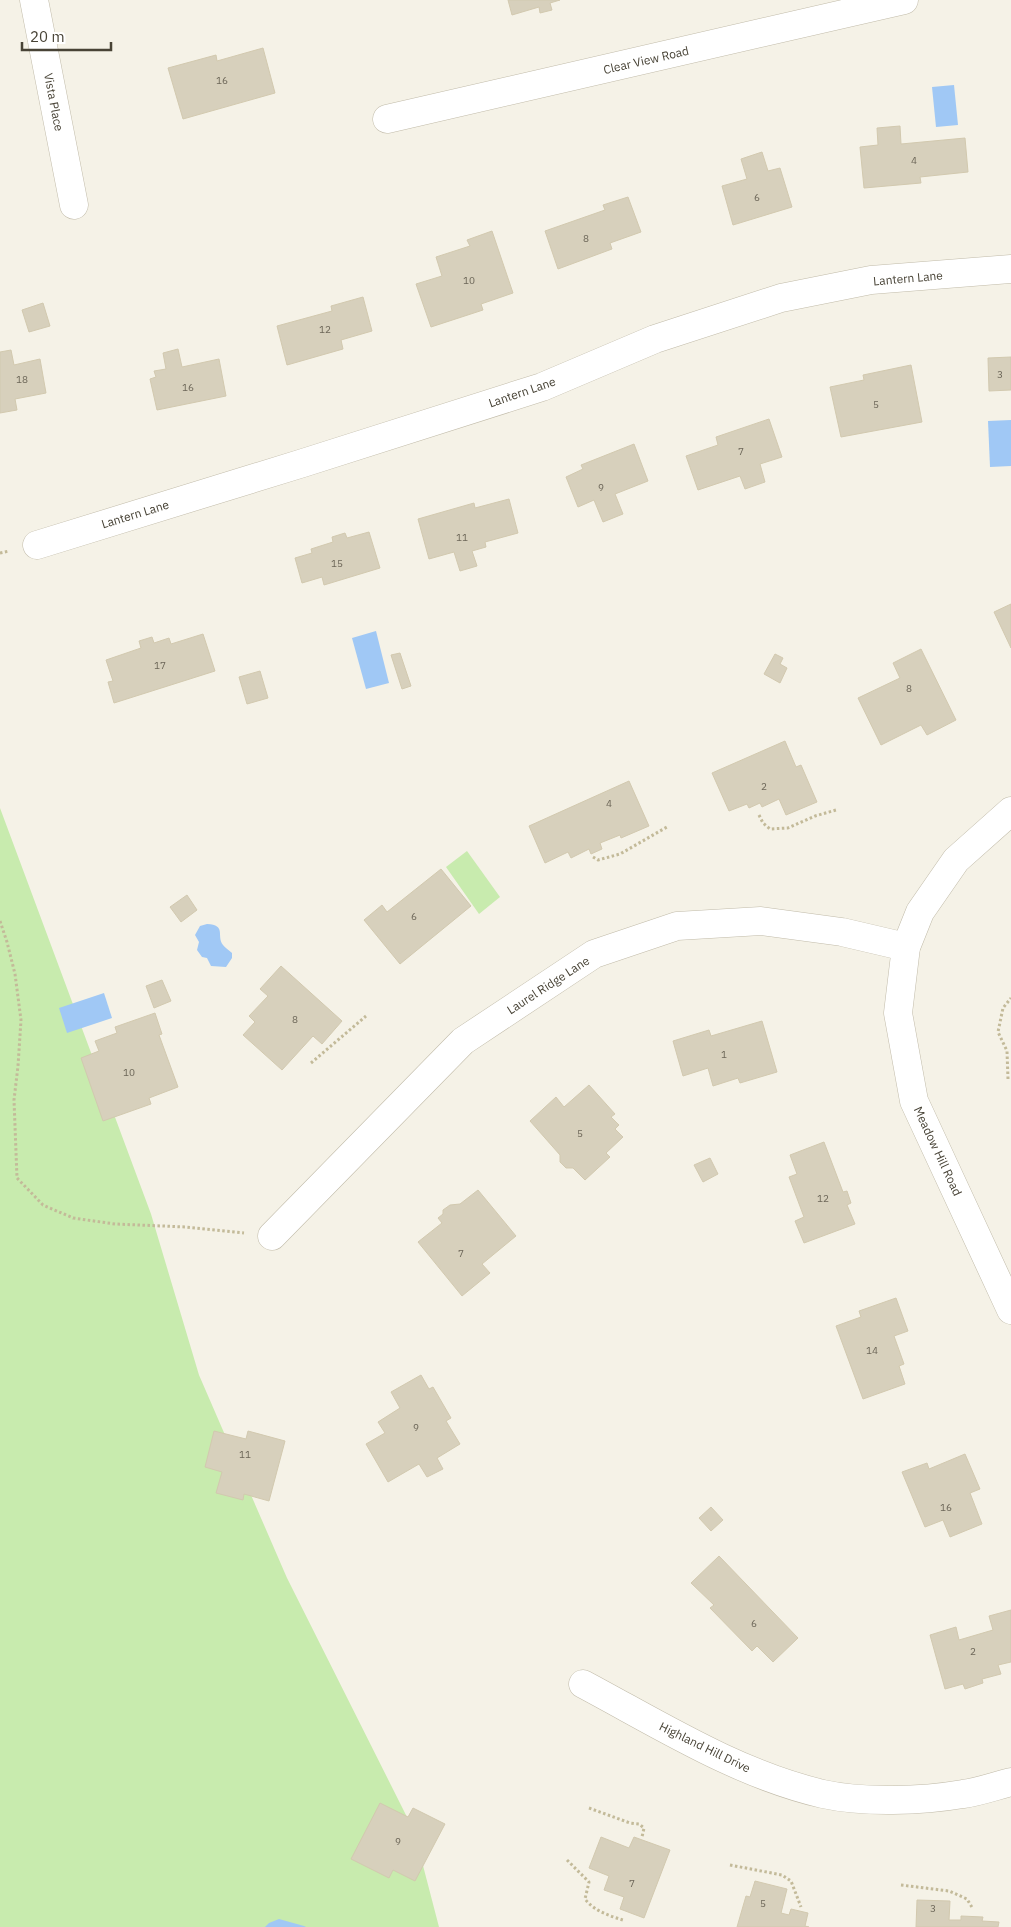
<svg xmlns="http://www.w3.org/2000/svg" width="1011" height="1927" font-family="'IBM Plex Sans',sans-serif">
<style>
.green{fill:#c8ebae}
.water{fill:#a0c8f5}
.building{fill:#d7d0bc;stroke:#d2c9af}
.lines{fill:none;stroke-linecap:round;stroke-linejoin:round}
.minor-casing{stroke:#c1bba9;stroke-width:29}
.path{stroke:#c3ba99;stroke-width:3;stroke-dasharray:2.5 2.5;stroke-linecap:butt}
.minor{stroke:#fff;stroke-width:28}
.labels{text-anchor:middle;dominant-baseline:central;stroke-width:4;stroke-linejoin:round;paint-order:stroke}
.number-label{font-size:10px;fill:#6c6658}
.street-label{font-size:12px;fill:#484336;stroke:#fff}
</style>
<rect width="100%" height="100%" fill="#f5f2e7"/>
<g class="green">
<polygon points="0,808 151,1214 199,1375 287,1578 414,1831 439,1927 0,1927"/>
<polygon points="467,851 500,897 479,914 446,867"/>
</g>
<g class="water">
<polygon points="954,85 958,125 936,127 932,87"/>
<polygon points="1011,420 1011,466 990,467 988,421"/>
<polygon points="376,631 389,683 366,689 352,638"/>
<path d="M 207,924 C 227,925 216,936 223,945 C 225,948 229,950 232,953 L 232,958 L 226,967 L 211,966 L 207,958 L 202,957 L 197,950 L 199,942 L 195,935 L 200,926 Z"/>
<polygon points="104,993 112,1018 67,1033 59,1008"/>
<polygon points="279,1919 304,1926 306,1927 265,1927 269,1923"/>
</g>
<g class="building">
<polygon points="508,0 560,0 550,3 552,10 540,13 539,7 512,15"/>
<polygon points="263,48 275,93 183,119 168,68 216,55 217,61"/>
<polygon points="900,126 901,144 965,138 968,172 920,177 921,183 864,188 860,147 878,145 877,128"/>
<polygon points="762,152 768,171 780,168 792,207 733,225 722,186 747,179 741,159"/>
<polygon points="628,197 641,232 610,243 612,249 558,269 545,231 605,210 603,205"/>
<polygon points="492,231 513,293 481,304 483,310 431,327 416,284 442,276 436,257 470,246 467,240"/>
<polygon points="363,297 372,331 341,340 343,349 287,365 277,326 332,311 331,306"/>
<polygon points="43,303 50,326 29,332 22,310"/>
<polygon points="178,349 182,367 219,359 226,396 157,410 150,379 156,377 154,371 166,369 163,353"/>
<polygon points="11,350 14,365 40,359 46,393 15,399 17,410 0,413 0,352"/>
<polygon points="1011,357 1011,390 989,391 988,358"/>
<polygon points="911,365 922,422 841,437 830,387 864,380 863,375"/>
<polygon points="769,419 782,457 760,464 765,482 745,489 740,476 698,490 686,456 718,445 716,437"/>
<polygon points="634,444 648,481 615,494 623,514 603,522 594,500 578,507 566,477 583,469 581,465"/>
<polygon points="509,499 518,533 485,542 486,547 472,551 477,566 460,571 454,552 429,559 418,519 474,503 475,508"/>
<polygon points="369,532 380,568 324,585 322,577 302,583 295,558 312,553 311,549 333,542 332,537 345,533 347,538"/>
<polygon points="1011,604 1011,648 994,612"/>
<polygon points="203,634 215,671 114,703 108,682 113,681 106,660 141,648 139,641 152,637 154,643 169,638 171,644"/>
<polygon points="921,649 956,720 927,735 921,725 881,745 858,698 900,678 893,663"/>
<polygon points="400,653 411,686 402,689 391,655"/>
<polygon points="775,654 783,658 780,664 787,668 780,683 764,674"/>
<polygon points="260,671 268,698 247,704 239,677"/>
<polygon points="785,741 796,767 801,765 817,802 786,815 779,799 762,807 760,803 749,808 747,804 729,811 712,773"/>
<polygon points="629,781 649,826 621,838 620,835 600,843 602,849 591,854 589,849 571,858 568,852 545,863 529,826"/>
<polygon points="441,869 471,906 400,964 364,920 382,905 387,912"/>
<polygon points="187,895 197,910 181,922 170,907"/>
<polygon points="281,966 342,1021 322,1044 313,1036 282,1070 243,1035 255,1022 249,1016 268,996 260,989"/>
<polygon points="162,980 171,1001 154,1008 146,986"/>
<polygon points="155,1013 162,1034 159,1035 178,1087 149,1098 151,1104 103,1121 81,1058 99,1051 95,1041 117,1033 115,1027"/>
<polygon points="762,1021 777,1072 740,1083 738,1078 713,1086 708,1068 683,1076 673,1041 709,1030 711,1036"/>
<polygon points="589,1085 615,1114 611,1117 619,1125 615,1129 623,1137 606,1153 610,1157 585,1180 573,1168 566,1168 560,1162 560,1155 530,1121 556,1097 564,1107"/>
<polygon points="824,1142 843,1192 847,1191 851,1203 847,1205 855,1224 804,1243 795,1221 804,1217 789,1177 797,1174 790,1155"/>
<polygon points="710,1158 718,1174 703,1182 694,1165"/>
<polygon points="478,1190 516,1236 482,1264 490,1273 462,1296 418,1242 442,1223 438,1218 443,1214 443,1210 450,1205 460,1204"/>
<polygon points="896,1298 908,1331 894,1336 904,1364 899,1366 905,1384 863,1399 836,1326 861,1317 859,1311"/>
<polygon points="421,1375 429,1389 433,1387 451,1418 446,1421 460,1444 437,1458 443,1469 427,1477 419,1464 388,1482 366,1444 385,1433 378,1422 400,1408 391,1392"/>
<polygon points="214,1431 246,1439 248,1431 285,1441 269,1501 244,1494 243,1500 216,1493 222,1472 205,1467"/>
<polygon points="965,1454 980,1489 970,1493 982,1524 950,1537 943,1520 925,1527 902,1472 927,1463 929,1469"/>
<polygon points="711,1507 723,1520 711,1531 699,1518"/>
<polygon points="719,1556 798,1638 773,1662 757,1646 752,1651 710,1608 714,1605 691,1583"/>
<polygon points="1011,1610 1011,1662 998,1665 1001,1674 982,1679 983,1683 965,1689 963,1684 945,1689 930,1635 956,1627 959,1640 993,1630 989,1616"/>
<polygon points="380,1803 408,1817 413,1808 445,1824 415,1881 393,1870 389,1878 351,1859"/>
<polygon points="601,1837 629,1848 634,1837 670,1850 644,1918 620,1909 624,1897 604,1890 609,1876 589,1868"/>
<polygon points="755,1881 787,1889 781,1913 789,1915 791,1909 808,1913 805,1926 809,1927 737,1927 746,1896 750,1897"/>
<polygon points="917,1900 950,1901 949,1920 961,1920 961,1916 983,1917 982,1921 999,1922 998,1927 916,1927"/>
</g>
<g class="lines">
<defs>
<g id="minor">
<polyline points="34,0 74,205"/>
<polyline points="387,119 904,0"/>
<polyline points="37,545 303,463 542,387 655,339 781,298 871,280 1011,269"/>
<polyline points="1011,811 956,860 920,912 906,947 898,1013 914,1101 1011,1310"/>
<polyline points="272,1236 463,1041 594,954 677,926 761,921 842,932 906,947"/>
<path d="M 583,1684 C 660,1725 737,1774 823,1794 C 864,1803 922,1801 963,1794 C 979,1792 995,1786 1011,1782"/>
</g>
</defs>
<use href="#minor" class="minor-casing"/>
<g class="path">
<polyline points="0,553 9,551"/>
<polyline points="759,815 763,823 770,829 788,828 815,816 836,810"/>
<polyline points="593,857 598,860 620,854 667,827"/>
<polyline points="0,921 7,942 15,974 21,1020 18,1066 14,1100 17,1178 43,1205 73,1218 115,1224 186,1227 244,1233"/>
<polyline points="311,1063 366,1016"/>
<polyline points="1008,1079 1007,1051 998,1032 1003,1008 1011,998"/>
<polyline points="589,1808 630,1823 639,1824 644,1828 642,1837"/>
<path d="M 567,1860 L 589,1882 L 585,1899 C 594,1911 610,1916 623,1920"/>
<polyline points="730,1865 782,1875 791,1881 801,1907"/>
<polyline points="901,1885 949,1891 967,1899 973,1909"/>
</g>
<use href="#minor" class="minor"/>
</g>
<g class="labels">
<g class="number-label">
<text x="222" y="80">16</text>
<text x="914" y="160">4</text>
<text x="757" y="197">6</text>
<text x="586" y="238">8</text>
<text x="469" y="280">10</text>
<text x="325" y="329">12</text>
<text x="1000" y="374">3</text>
<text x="22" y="379">18</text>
<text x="188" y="387">16</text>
<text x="876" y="404">5</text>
<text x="741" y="451">7</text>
<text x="601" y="487">9</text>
<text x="462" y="537">11</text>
<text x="337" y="563">15</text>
<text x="160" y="665">17</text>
<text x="909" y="688">8</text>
<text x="764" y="786">2</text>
<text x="609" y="803">4</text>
<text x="414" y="916">6</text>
<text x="295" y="1019">8</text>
<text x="724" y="1054">1</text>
<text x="129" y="1072">10</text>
<text x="580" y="1133">5</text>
<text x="823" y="1198">12</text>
<text x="461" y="1253">7</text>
<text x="872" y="1350">14</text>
<text x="416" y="1427">9</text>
<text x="245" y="1454">11</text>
<text x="946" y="1507">16</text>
<text x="754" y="1623">6</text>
<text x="973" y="1651">2</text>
<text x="398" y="1841">9</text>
<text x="632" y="1883">7</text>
<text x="763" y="1903">5</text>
<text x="933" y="1908">3</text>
</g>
<g class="street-label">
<text transform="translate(646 60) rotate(-13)">Clear View Road</text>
<text transform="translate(54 102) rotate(79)">Vista Place</text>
<text transform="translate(908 278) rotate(-5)">Lantern Lane</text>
<text transform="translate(522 392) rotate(-19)">Lantern Lane</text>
<text transform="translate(135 514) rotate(-17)">Lantern Lane</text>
<text transform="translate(548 985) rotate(-33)">Laurel Ridge Lane</text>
<text transform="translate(938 1151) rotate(65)">Meadow Hill Road</text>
<text transform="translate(705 1747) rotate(26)">Highland Hill Drive</text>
</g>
</g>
<path d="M22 42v8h89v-8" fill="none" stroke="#484336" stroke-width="2.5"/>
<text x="30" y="42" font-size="15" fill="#484336" stroke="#ffffff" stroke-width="4" paint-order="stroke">20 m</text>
</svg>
